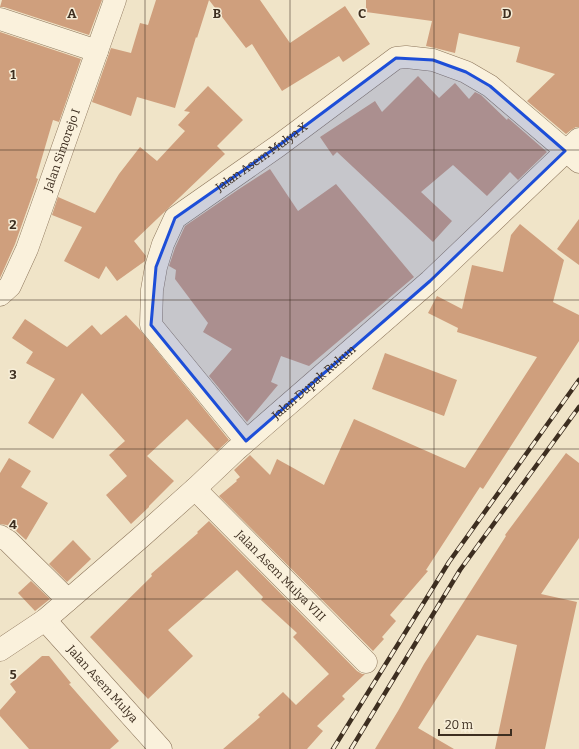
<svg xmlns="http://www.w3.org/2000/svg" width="579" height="749" font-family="Bitter,serif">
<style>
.building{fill:#cf9f7d}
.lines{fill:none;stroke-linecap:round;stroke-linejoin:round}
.minor-casing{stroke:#8d765c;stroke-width:23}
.minor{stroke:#faf1dc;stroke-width:22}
.rail-casing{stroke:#3d2e20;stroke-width:4.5}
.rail{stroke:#f7eed8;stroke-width:3;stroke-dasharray:9;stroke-linecap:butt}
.marked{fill:#1d4ed8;fill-opacity:0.2;stroke:#1d4ed8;stroke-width:3;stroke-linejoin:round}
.grid{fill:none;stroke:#3d2e20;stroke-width:1;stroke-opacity:0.55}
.labels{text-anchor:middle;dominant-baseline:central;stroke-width:3;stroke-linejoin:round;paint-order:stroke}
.street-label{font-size:12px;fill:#3d2e20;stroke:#f7eed8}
.grid-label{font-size:13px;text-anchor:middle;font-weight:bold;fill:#3d2e20;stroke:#f7eed8;stroke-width:3;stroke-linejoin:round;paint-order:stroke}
</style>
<rect width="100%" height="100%" fill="#f0e4c8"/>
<g class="building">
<polygon points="2,0 102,0 89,35 4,7 0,7"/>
<polygon points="156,0 209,0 197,38 196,37 175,108 137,97 131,116 92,102 111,48 131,53 140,23 148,25"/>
<polygon points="209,0 260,0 290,43 345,6 370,44 343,62 339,56 282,91 252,44 246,48"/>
<polygon points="366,0 579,0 579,127 576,127 571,130 566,134 527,101 555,74 516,62 520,47 459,33 455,53 435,48 426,46 432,21 366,12"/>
<polygon points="0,32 81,59 59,122 53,120 36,178 38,179 15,244 0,278"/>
<polygon points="418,76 439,98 455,83 469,99 475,92 481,95 507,120 508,118 547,152 518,180 510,172 487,196 453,165 421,192 452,221 433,242 337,152 333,156 320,137 375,101 382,112"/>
<polygon points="208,86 243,120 217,146 225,154 134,241 146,256 145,261 117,281 106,266 99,279 64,261 82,227 52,215 58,197 95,213 119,174 140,147 157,161 185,131 178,125 190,112 184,111"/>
<polygon points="270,169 298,211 336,184 414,277 309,366 281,356 271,382 278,385 247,422 209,376 232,349 203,332 208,323 175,279 176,270 169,266 175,248 185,226 239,189"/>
<polygon points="579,219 579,265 557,249"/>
<polygon points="520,224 564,260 553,302 579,315 579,341 483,489 480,487 426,570 428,571 390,615 396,621 382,637 384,639 373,651 219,496 237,481 236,480 240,477 234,470 250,455 270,475 277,459 324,485 354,419 465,468 537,357 457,332 458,328 428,313 437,296 462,309 472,265 503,272 511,235"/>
<polygon points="126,315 141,331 229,440 217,451 187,419 147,456 174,481 149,506 149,507 131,524 106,495 127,476 109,455 125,441 82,393 53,439 28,423 55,379 26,363 33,352 12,338 25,319 67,347 92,325 101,335"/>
<polygon points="385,353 457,380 444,416 372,389"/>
<polygon points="566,453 579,463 579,538 541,594 577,602 545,749 495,749 517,645 477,635 418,728 454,749 375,749 398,711 424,664 506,536 505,535"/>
<polygon points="9,458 31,471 21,487 48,503 26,540 15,530 7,525 0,524 0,473"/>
<polygon points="209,521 357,671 362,674 365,674 342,696 345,699 317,726 323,731 307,749 223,749 260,717 258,715 283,692 296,705 329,674 293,637 297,633 261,600 263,597 237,570 168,630 193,656 148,699 90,637 152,576 151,574 198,533 197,532"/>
<polygon points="73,540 91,559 67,582 49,564"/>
<polygon points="31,581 50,599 35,611 18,593"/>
<polygon points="42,656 49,656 71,683 69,684 119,741 110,749 29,749 0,716 0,710 16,692 10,684"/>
</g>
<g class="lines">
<defs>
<g id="minor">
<polyline points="0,19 97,51"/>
<path id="s1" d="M 0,295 L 10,286 L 27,249 L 115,0"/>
<path id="s2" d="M 246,441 L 151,325 L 152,290 L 156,267 L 163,244 L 175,218 L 278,146 L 396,58 L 406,57 L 433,60 L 466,72 L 490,86 L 579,162"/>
<path id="s3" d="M 195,489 L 366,662"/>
<polyline points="0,536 8,541 68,600"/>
<path id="s4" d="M 45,620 L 161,749"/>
<path id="s5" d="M 0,650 L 45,620 L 140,538 L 197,487 L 236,450 L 430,281 L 579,139"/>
</g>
</defs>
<use href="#minor" class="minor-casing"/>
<use href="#minor" class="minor"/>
<defs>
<g id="rail">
<polyline points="333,749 449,562 579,380"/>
<polyline points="351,749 460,570 579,407"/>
</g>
</defs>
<use href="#rail" class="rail-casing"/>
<use href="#rail" class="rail"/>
</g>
<path class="marked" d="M 396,58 L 433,60 L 466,72 L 490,86 L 565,151 L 430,281 L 246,441 L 151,325 L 156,267 L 175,218 L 278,146 Z"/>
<path class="grid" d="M 145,0 L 145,749M 290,0 L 290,749M 434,0 L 434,749M 0,150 L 579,150M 0,300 L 579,300M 0,449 L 579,449M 0,599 L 579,599"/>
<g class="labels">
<g class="street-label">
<text stroke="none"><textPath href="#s1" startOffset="159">Jalan Simorejo I</textPath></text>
<text stroke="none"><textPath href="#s2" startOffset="367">Jalan Asem Mulya X</textPath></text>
<text stroke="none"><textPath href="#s5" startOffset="413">Jalan Dupak Rukun</textPath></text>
<text stroke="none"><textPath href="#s3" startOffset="122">Jalan Asem Mulya VIII</textPath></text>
<text stroke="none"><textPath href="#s4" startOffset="86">Jalan Asem Mulya</textPath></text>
</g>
</g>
<g class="grid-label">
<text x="72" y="18">A</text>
<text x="217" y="18">B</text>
<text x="362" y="18">C</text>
<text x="507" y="18">D</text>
<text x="13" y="79">1</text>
<text x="13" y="229">2</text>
<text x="13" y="379">3</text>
<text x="13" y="529">4</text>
<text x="13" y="679">5</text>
</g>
<path d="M439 729v6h72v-6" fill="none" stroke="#3d2e20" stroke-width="2"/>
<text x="445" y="729" font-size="12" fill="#3d2e20" stroke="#f7eed8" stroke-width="3" paint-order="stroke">20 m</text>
</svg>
